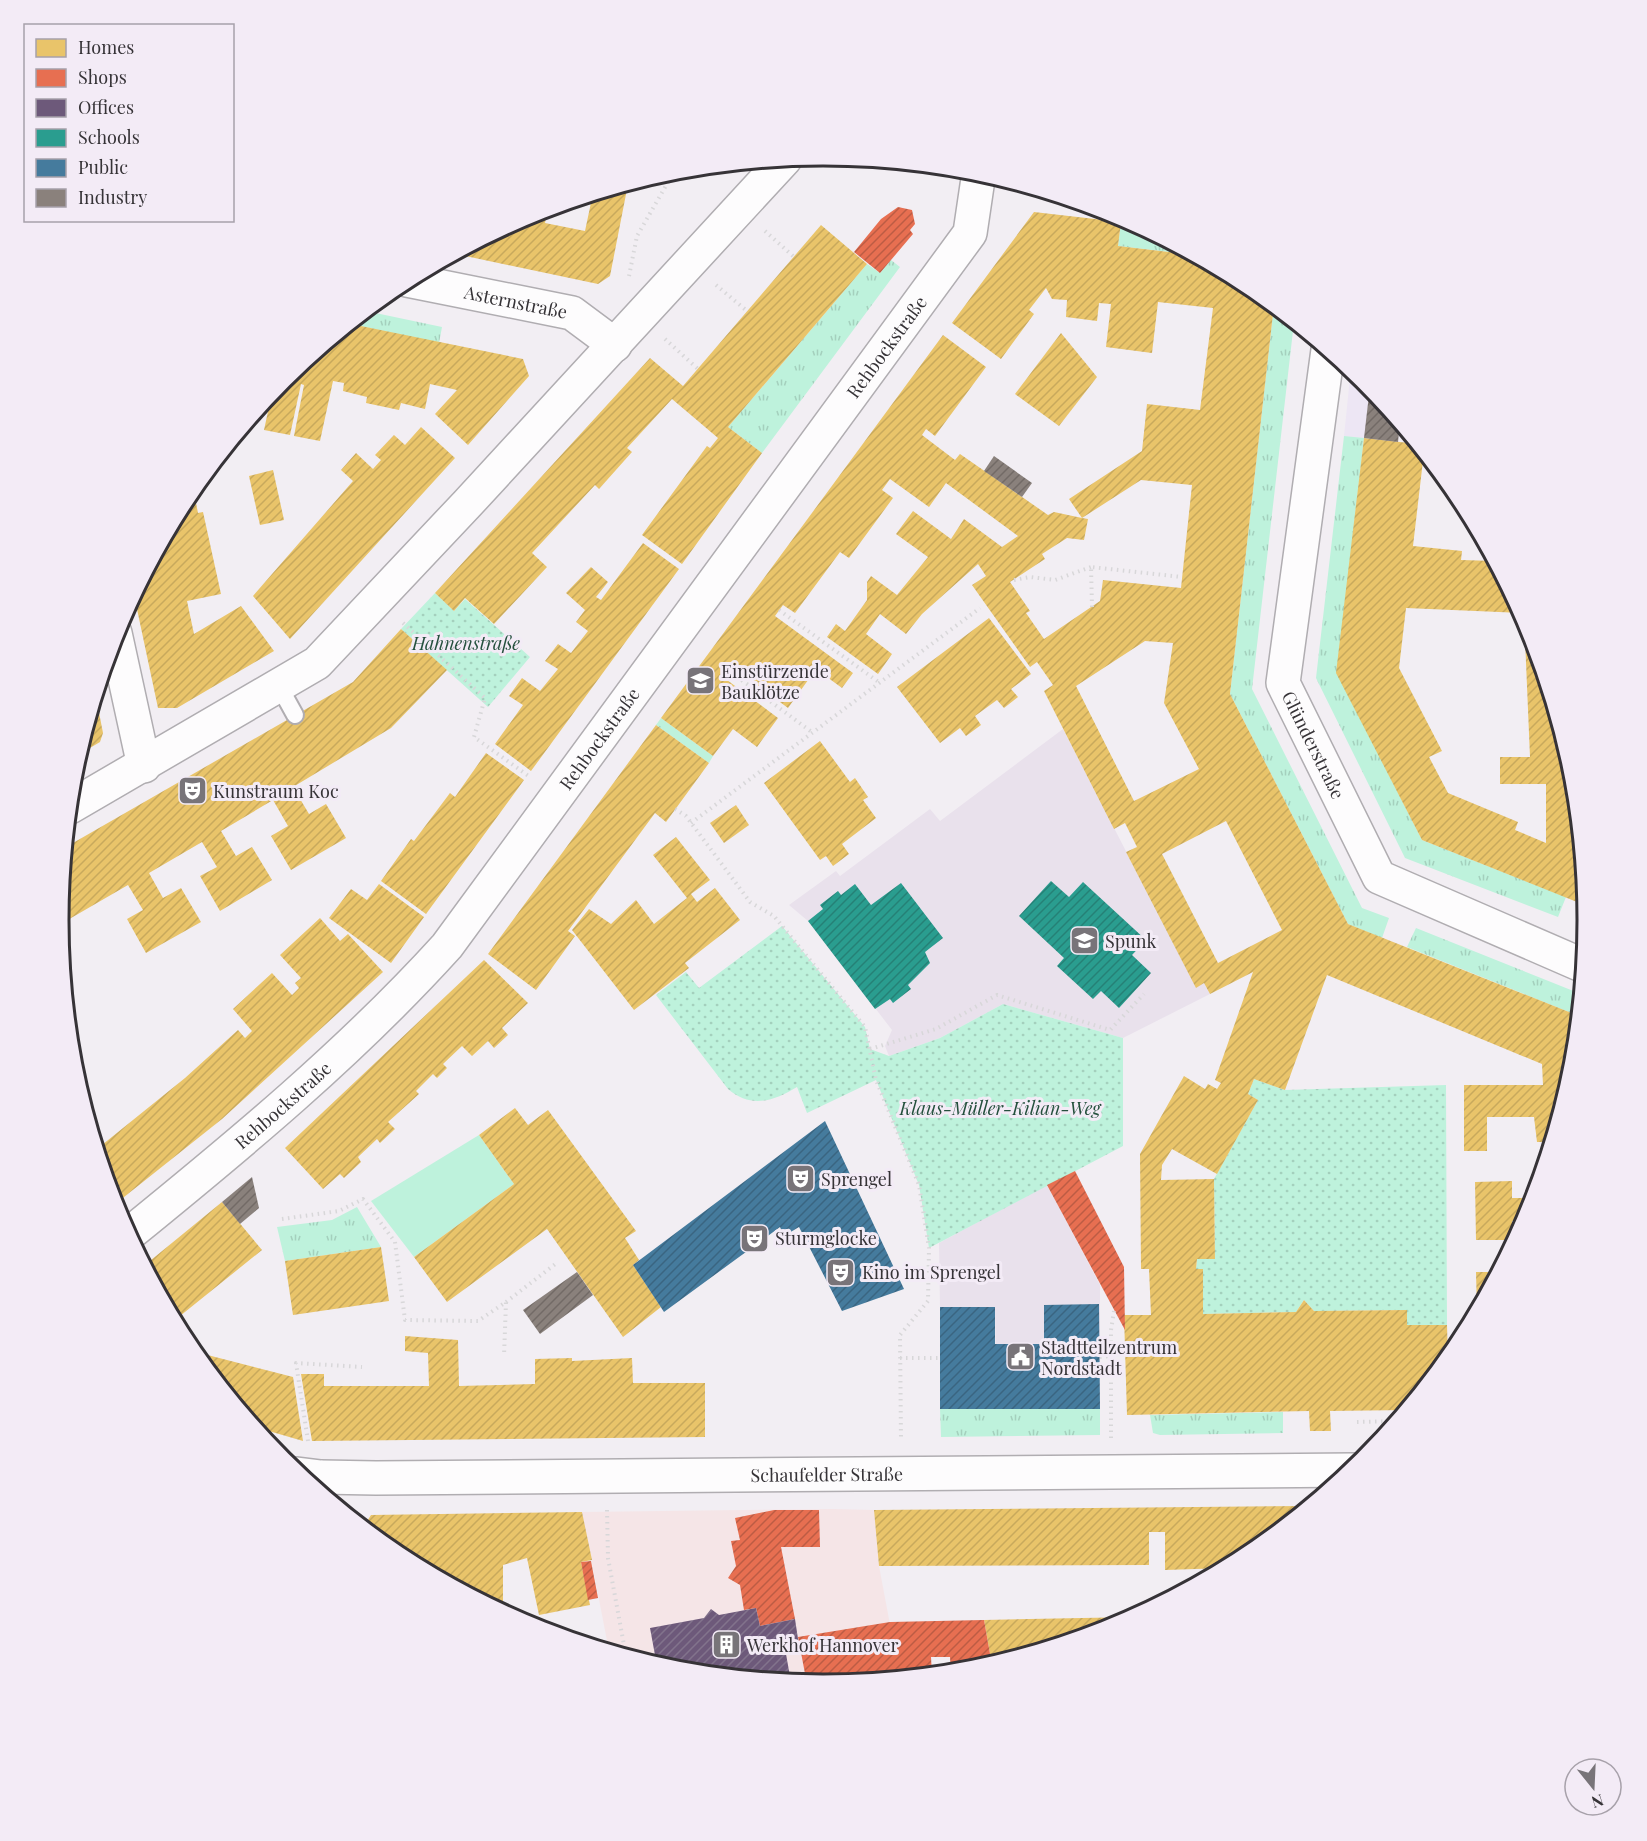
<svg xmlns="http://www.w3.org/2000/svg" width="1647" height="1841" font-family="'Playfair Display',serif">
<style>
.commercial{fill:#f5e5e7}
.industrial{fill:#ede6f4}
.built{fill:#e9e1ec}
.grass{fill:url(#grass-tufts)}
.park{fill:url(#park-dots)}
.garden{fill:#bef2dc}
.homes{fill:url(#homes-hatch);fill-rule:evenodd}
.shops{fill:url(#shops-hatch)}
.offices{fill:url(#offices-hatch)}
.schools{fill:url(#schools-hatch)}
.public{fill:url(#public-hatch)}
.industry{fill:url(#industry-hatch)}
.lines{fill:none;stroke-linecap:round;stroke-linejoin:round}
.lane-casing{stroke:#b0adb1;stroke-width:20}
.street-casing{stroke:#b0adb1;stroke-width:36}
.path{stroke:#d8d7d9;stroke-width:4;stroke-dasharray:1.5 4.5;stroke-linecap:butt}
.lane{stroke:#fdfcfd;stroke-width:16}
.street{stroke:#fdfcfd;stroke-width:33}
.labels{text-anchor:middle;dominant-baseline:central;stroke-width:6;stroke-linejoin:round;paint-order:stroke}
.street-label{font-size:18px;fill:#363337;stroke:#f3ebf6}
.park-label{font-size:18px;font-style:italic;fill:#24503d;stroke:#f3ebf6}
.poi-label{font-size:18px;fill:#363337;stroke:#f3ebf6;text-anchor:start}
.rim{fill:none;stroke:#363337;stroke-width:3}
</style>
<defs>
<pattern id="grass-tufts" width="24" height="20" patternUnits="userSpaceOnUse" patternTransform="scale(1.5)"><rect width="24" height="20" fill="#bef2dc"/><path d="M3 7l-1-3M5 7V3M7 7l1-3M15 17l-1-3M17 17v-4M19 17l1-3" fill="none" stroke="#a4d0bd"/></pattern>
<pattern id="park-dots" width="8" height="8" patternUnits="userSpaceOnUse" patternTransform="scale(1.5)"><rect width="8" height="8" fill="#bef2dc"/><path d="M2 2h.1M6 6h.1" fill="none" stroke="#a4d0bd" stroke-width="1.8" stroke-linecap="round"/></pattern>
<pattern id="homes-hatch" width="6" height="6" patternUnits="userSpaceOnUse" patternTransform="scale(1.5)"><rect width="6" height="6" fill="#e9c46a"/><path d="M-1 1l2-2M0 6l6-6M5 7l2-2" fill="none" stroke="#c8a95c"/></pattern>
<pattern id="shops-hatch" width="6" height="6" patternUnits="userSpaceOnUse" patternTransform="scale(1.5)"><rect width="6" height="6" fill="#e76f51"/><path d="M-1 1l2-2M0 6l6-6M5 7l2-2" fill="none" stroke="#bc5c44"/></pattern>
<pattern id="offices-hatch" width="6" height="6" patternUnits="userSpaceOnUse" patternTransform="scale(1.5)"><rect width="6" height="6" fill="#6d597a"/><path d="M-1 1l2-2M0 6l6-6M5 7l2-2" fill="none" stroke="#82738c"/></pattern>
<pattern id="schools-hatch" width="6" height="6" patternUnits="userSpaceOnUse" patternTransform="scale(1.5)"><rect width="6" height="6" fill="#2a9d8f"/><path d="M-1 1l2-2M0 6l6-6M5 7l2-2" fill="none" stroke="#258176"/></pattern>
<pattern id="public-hatch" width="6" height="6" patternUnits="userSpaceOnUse" patternTransform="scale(1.5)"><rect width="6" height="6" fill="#457b9d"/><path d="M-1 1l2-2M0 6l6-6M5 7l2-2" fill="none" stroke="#3a6581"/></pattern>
<pattern id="industry-hatch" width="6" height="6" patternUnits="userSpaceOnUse" patternTransform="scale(1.5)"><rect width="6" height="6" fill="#8a817c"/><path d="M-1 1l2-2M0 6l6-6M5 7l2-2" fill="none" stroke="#726a66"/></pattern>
</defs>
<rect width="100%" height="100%" fill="#f2eef3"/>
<polygon class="commercial" points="832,1509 874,1510 879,1566 900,1678 823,1685 674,1671 609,1651 582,1512"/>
<polygon class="industrial" points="1351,368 1365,380 1400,422 1398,442 1344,436"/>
<g class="built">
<polygon points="1063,729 1196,987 1204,983 1210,994 1123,1038 1003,1004 940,1038 889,1056 885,1046 892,1030 808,921 789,905 836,871 840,876 930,809 940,821"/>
<polygon points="1047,1185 1100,1285 1100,1367 996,1368 995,1307 940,1307 939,1243"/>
</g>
<g class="grass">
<polygon points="1121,222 1135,223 1194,255 1118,246"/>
<polygon points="891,260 900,267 762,453 728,427 867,264 880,273"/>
<polygon points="1274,305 1294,322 1252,689 1362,908 1389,918 1382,938 1348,924 1230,694"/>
<polygon points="366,311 442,327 439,343 351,324"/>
<polygon points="1344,436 1364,438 1337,673 1422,840 1566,897 1558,917 1405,858 1316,678"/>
<polygon points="661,718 713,756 709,763 656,725"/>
<polygon points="1416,928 1581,994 1579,1016 1407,947"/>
<polygon points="357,1207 381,1247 285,1261 277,1227 332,1220"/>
<polygon points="940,1409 1100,1409 1100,1435 941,1437"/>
<polygon points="1283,1412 1283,1433 1160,1435 1153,1433 1150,1415"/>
</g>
<g class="park">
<polygon points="435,593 454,611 465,599 530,657 488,707 401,629"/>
<path d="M 782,926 L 865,1027 L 870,1049 L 889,1056 L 940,1038 L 1003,1004 L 1123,1038 L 1123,1146 L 929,1248 L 919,1185 L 876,1080 L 807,1113 L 797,1087 C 774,1101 751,1109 728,1089 L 656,995 L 686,972 L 699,988 Z"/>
<polygon points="1254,1079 1285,1090 1446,1085 1447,1325 1407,1325 1406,1310 1314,1311 1304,1300 1296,1312 1203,1314 1203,1270 1196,1269 1197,1259 1215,1259 1214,1179 1258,1100 1248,1094"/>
</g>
<polygon class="garden" points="479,1135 514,1184 414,1257 371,1201"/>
<g class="homes">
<polygon points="628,184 610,276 598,284 456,254 531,214 548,208 545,223 585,231 592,198 587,197"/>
<path d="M 1034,212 L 1121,222 L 1118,246 L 1194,255 L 1249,285 L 1274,305 L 1230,694 L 1348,924 L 1579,1016 L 1574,1070 L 1544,1167 L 1544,1142 L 1537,1142 L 1534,1117 L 1487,1117 L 1487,1151 L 1464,1151 L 1464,1085 L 1543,1085 L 1542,1064 L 1327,975 L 1285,1090 L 1254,1079 L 1248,1094 L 1258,1100 L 1217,1174 L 1172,1149 L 1162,1165 L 1161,1180 L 1214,1179 L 1215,1259 L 1197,1259 L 1196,1269 L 1203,1269 L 1203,1314 L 1296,1312 L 1304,1300 L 1314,1311 L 1407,1310 L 1407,1325 L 1447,1325 L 1448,1360 L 1407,1410 L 1330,1411 L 1331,1431 L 1310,1431 L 1309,1411 L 1127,1415 L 1124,1315 L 1151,1315 L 1149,1269 L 1141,1269 L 1140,1154 L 1184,1076 L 1205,1089 L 1208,1084 L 1217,1089 L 1221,1083 L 1215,1080 L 1253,972 L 1210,994 L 1204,983 L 1196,988 L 1126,852 L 1137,847 L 1125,823 L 1114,829 L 1044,691 L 1053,685 L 1037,662 L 1030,667 L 972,585 L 986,576 L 978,564 L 922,614 L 906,634 L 880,614 L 866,634 L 892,654 L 878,674 L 827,637 L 836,624 L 845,631 L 867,600 L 867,582 L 871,576 L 897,595 L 928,557 L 896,534 L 913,511 L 951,539 L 964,519 L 1002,547 L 1018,536 L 946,483 L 929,507 L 890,479 L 882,490 L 893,498 L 849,558 L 840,552 L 795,613 L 783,605 L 775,616 L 853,673 L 842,688 L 816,669 L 788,708 L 735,669 L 727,680 L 778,718 L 757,747 L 733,729 L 713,756 L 661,718 L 943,335 L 986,367 L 935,436 L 926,429 L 922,435 L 955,460 L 960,454 L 1048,515 L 1054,512 L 1082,518 L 1069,499 L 1142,451 L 1147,404 L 1200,410 L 1213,308 L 1158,302 L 1152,353 L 1106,347 L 1111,304 L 1099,303 L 1097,321 L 1066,317 L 1067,300 L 1052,299 L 1046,288 L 1029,310 L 1034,314 L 1001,359 L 952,323 ZM 1141,480 L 1192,485 L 1181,588 L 1103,580 L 1100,601 L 1044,639 L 1026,613 L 1030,611 L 1010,582 L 1045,559 L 1042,554 L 1067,538 L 1084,540 L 1088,519 L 1082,518 ZM 1145,641 L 1173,643 L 1164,703 L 1199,769 L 1134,801 L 1076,686 ZM 1226,821 L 1282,930 L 1218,963 L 1162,854 Z"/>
<polygon points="821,225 867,264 728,427 762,453 682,564 642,535 707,446 710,448 718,438 672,399 627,448 632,452 599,489 595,485 532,553 547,567 494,624 465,598 454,611 435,593 650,358 683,386"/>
<polygon points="351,324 523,359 529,376 468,445 435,414 457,390 430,384 425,409 401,403 399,410 366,403 367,397 343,391 344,383 333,381 320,441 294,436 304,385 301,384 290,435 264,430 272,393 283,379"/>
<polygon points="1061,333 1097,377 1059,426 1015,394"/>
<polygon points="421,427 455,458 290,639 253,596 353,481 341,470 356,453 373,469 381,460 375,455 394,435 405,445"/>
<polygon points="1364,438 1418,444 1424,452 1413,546 1462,551 1461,560 1495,561 1522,613 1406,608 1399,668 1442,751 1429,757 1448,793 1518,822 1515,830 1546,843 1546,784 1500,784 1500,757 1530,757 1524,615 1530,628 1574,772 1587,906 1422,840 1336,673"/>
<polygon points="273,470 284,520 260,525 249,476"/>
<polygon points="193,488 198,513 203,512 221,594 187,601 194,634 241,606 274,651 177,708 158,708 134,595"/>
<polygon points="643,543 679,569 531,771 495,744 523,705 509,696 522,678 540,691 558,669 545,661 558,644 571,653 588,631 576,622 585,610 566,593 591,567 608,582 596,597 601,600"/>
<polygon points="989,618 1031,674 1011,689 1018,697 1004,708 997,700 975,716 981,725 966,736 960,728 940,743 897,687"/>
<polygon points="401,629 447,670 391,728 293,787 309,814 326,804 346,838 291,870 271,836 288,826 273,800 221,831 236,856 252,847 272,880 220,911 200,876 217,867 202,842 149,873 163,898 181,888 201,922 146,953 127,919 143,910 128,885 59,925 66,847 353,682"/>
<polygon points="96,697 103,733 100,742 78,755"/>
<polygon points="656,725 709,763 666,822 655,813 568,931 575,936 536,990 488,954"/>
<polygon points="820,741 850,782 855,778 868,797 863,800 876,818 842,844 849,854 833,866 826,856 820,860 764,783"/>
<polygon points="486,753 524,780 426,914 381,881 411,839 414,841 450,793 455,797"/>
<polygon points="736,805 749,825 724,843 710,823"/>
<polygon points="676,837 710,880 691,894 697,902 715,888 740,920 685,963 689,968 634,1010 572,930 589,909 611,924 636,900 654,924 687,898 653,855"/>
<polygon points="379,884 424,917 391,963 329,918 351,889 367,900"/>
<polygon points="320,918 340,941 348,934 383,972 222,1119 114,1205 97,1149 185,1078 238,1030 245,1038 252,1031 233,1009 272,973 292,995 299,988 295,983 301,978 280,955"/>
<polygon points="484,960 528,1003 502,1028 508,1035 494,1048 488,1041 472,1056 462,1046 443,1064 447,1068 437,1078 433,1074 416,1091 419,1094 388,1122 395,1129 380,1143 377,1139 358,1157 361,1162 344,1178 340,1174 323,1189 285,1148"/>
<polygon points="515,1108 528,1125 548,1110 636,1231 625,1238 639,1260 633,1265 661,1307 623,1337 547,1229 447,1302 414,1257 514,1184 479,1135"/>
<polygon points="1512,1181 1512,1198 1535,1198 1526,1221 1512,1221 1513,1240 1476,1240 1475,1182"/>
<polygon points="222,1202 262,1250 180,1316 173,1307 169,1311 145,1265"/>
<polygon points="381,1247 389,1301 293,1315 285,1261"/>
<polygon points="1476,1272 1499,1272 1477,1312"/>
<polygon points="405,1336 458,1340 459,1386 535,1384 535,1359 572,1358 572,1361 632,1358 633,1383 705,1383 705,1437 312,1441 301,1374 324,1374 324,1386 429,1386 428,1353 405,1351"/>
<polygon points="192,1351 293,1377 303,1441 255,1427"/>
<polygon points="1310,1506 1248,1557 1226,1568 1165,1570 1165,1532 1149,1532 1149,1565 879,1566 874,1510"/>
<polygon points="582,1512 592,1560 581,1562 590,1605 539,1615 527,1558 503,1565 503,1608 496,1608 398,1556 364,1526 371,1515"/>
<polygon points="1135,1617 1116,1627 992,1665 984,1620"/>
</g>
<g class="shops">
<polygon points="898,207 912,210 915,224 910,230 913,234 880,273 854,252 881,219"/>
<polygon points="1075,1171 1124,1267 1125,1330 1047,1185"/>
<polygon points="774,1510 819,1510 820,1547 781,1547 795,1619 760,1626 756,1608 744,1610 740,1585 728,1578 736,1566 731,1541 740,1540 735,1518"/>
<polygon points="591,1561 598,1598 588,1600 581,1562"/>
<polygon points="984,1620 992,1665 951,1673 950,1657 931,1657 932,1675 823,1685 807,1684 798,1637 890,1622"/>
</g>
<polygon class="offices" points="756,1608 760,1626 795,1619 800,1652 786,1654 791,1682 674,1671 657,1666 650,1628 704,1618 711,1609 719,1615"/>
<g class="schools">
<polygon points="1051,881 1069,897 1083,882 1146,940 1132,955 1151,973 1119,1008 1101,991 1093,999 1057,966 1064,958 1019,916"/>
<polygon points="901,883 943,938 925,952 930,963 908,985 911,989 893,1003 890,999 875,1009 808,921 823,909 820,905 838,891 841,895 855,884 871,905"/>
</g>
<g class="public">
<polygon points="825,1121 904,1289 842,1311 799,1227 784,1236 780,1227 664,1312 633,1265"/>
<polygon points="1099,1304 1100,1409 940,1409 940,1307 995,1307 995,1344 1044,1344 1044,1305"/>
</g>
<g class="industry">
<polygon points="1370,386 1400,422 1398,442 1364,438"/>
<polygon points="994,456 1032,483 1022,497 984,471"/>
<polygon points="252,1177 259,1208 240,1224 222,1202"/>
<polygon points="577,1272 593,1295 540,1334 523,1310"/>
</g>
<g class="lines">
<defs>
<polyline id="lane" points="279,686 295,715"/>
<g id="street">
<path id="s1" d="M 407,280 L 572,313 L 615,345"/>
<path id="s2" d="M 1328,350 L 1283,683 L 1379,877 L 1584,966"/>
<polyline points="115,633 144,766"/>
<polyline points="70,807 317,663 467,504 785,159"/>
<path id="s3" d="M 128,1235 C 240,1144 351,1052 447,946 L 970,233 L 979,172"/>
<path id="s4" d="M 297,1474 L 321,1477 L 376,1478 L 1354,1470"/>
</g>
</defs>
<use href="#lane" class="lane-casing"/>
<use href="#street" class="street-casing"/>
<g class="path">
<polyline points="765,231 793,256"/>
<polyline points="629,276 637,236 675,170"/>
<polyline points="716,285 747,311"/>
<polyline points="665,339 698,369"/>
<polyline points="1014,580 1030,577 1055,580 1091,567"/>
<polyline points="1092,607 1091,567 1182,577"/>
<polyline points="779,610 880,683"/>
<polyline points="403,623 485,698 474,737 530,777"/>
<polyline points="732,673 813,733"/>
<polyline points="675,809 686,816 750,902 774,916 865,1027 876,1080 919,1185 929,1248 928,1301 900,1335 901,1440"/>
<polyline points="691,823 980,608"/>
<polyline points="870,1049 936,1029 997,995 1110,1030 1144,994"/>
<polyline points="282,1219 339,1211 363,1199 395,1242 405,1320 478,1321 506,1302 504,1356"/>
<polyline points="506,1302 558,1262"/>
<polyline points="1100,1357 1110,1356"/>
<polyline points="900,1358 940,1358"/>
<polyline points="1357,1422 1398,1421"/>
<polyline points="1111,1438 1111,1330 1114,1311"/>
<polyline points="308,1441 296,1363 362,1367"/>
<polyline points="607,1510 608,1558 626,1656"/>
</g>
<use href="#lane" class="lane"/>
<use href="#street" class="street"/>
</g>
<defs>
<symbol id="school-square" viewBox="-11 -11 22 22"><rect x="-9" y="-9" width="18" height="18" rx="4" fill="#787479" stroke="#f3ebf6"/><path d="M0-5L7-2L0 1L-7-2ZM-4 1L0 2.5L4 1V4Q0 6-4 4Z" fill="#fff"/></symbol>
<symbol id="theatre-square" viewBox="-11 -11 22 22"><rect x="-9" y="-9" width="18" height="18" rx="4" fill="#787479" stroke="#f3ebf6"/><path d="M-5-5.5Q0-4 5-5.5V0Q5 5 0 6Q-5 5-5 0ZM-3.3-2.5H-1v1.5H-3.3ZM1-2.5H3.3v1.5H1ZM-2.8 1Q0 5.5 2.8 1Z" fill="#fff"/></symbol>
<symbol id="civic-square" viewBox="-11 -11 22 22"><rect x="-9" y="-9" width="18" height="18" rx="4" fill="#787479" stroke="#f3ebf6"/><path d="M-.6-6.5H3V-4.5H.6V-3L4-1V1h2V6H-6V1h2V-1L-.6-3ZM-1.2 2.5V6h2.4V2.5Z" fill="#fff"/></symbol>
<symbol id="building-square" viewBox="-11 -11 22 22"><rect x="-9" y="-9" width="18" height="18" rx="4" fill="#787479" stroke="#f3ebf6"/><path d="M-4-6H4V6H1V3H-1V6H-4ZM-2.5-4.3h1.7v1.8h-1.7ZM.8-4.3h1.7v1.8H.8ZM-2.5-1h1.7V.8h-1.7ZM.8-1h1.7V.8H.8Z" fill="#fff"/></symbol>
</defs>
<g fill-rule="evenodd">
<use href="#school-square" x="684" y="664" width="33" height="33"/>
<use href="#theatre-square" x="176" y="774" width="33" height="33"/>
<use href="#school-square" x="1068" y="924" width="33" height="33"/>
<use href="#theatre-square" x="784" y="1162" width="33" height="33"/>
<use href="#theatre-square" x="738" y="1222" width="33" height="33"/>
<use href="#theatre-square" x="824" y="1256" width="33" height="33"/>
<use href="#civic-square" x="1004" y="1340" width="33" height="33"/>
<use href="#building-square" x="710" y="1628" width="33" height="33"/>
</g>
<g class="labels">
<g class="street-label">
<text stroke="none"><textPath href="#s1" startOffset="111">Asternstraße</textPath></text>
<text stroke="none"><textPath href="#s3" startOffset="1174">Rehbockstraße</textPath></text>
<text stroke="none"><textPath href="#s3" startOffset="688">Rehbockstraße</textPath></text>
<text stroke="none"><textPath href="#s2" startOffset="405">Glünderstraße</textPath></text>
<text stroke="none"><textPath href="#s3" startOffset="202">Rehbockstraße</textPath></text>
<text stroke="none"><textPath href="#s4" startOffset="530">Schaufelder Straße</textPath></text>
</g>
<g class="park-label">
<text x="466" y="643">Hahnenstraße</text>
<text x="1000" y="1108">Klaus-Müller-Kilian-Weg</text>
</g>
<g class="poi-label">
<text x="721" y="671">Einstürzende<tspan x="721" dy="21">Bauklötze</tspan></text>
<text x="213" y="791">Kunstraum Koc</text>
<text x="1105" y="941">Spunk</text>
<text x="821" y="1179">Sprengel</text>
<text x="775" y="1238">Sturmglocke</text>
<text x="862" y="1272">Kino im Sprengel</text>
<text x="1041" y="1347">Stadtteilzentrum<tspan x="1041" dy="21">Nordstadt</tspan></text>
<text x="747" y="1645">Werkhof Hannover</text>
</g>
</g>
<path d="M0 0H1647V1841H0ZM69 920a754 754 0 1 1 1508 0a754 754 0 1 1-1508 0Z" fill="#f3ebf6" fill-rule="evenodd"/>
<path class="rim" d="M69 920a754 754 0 1 1 1508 0a754 754 0 1 1-1508 0Z"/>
<rect x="24" y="24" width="210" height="198" fill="#f3ebf6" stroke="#a7a1aa" stroke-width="1.5"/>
<rect x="36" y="39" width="30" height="18" fill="#e9c46a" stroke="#a7a1aa" stroke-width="1.5"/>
<text x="78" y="54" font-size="18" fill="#363337">Homes</text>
<rect x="36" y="69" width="30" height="18" fill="#e76f51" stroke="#a7a1aa" stroke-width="1.5"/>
<text x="78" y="84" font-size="18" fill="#363337">Shops</text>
<rect x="36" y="99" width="30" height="18" fill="#6d597a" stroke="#a7a1aa" stroke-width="1.5"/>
<text x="78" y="114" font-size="18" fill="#363337">Offices</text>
<rect x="36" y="129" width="30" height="18" fill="#2a9d8f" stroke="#a7a1aa" stroke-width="1.5"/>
<text x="78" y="144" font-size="18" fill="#363337">Schools</text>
<rect x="36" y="159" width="30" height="18" fill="#457b9d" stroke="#a7a1aa" stroke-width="1.5"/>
<text x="78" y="174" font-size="18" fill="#363337">Public</text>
<rect x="36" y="189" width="30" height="18" fill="#8a817c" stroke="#a7a1aa" stroke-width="1.5"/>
<text x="78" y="204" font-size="18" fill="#363337">Industry</text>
<g transform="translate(1593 1787) rotate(162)"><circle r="28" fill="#f3ebf6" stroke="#a7a1aa" stroke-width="1.5"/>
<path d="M0-4.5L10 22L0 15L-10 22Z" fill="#787479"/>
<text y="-9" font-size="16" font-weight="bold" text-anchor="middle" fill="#363337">N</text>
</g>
</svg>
